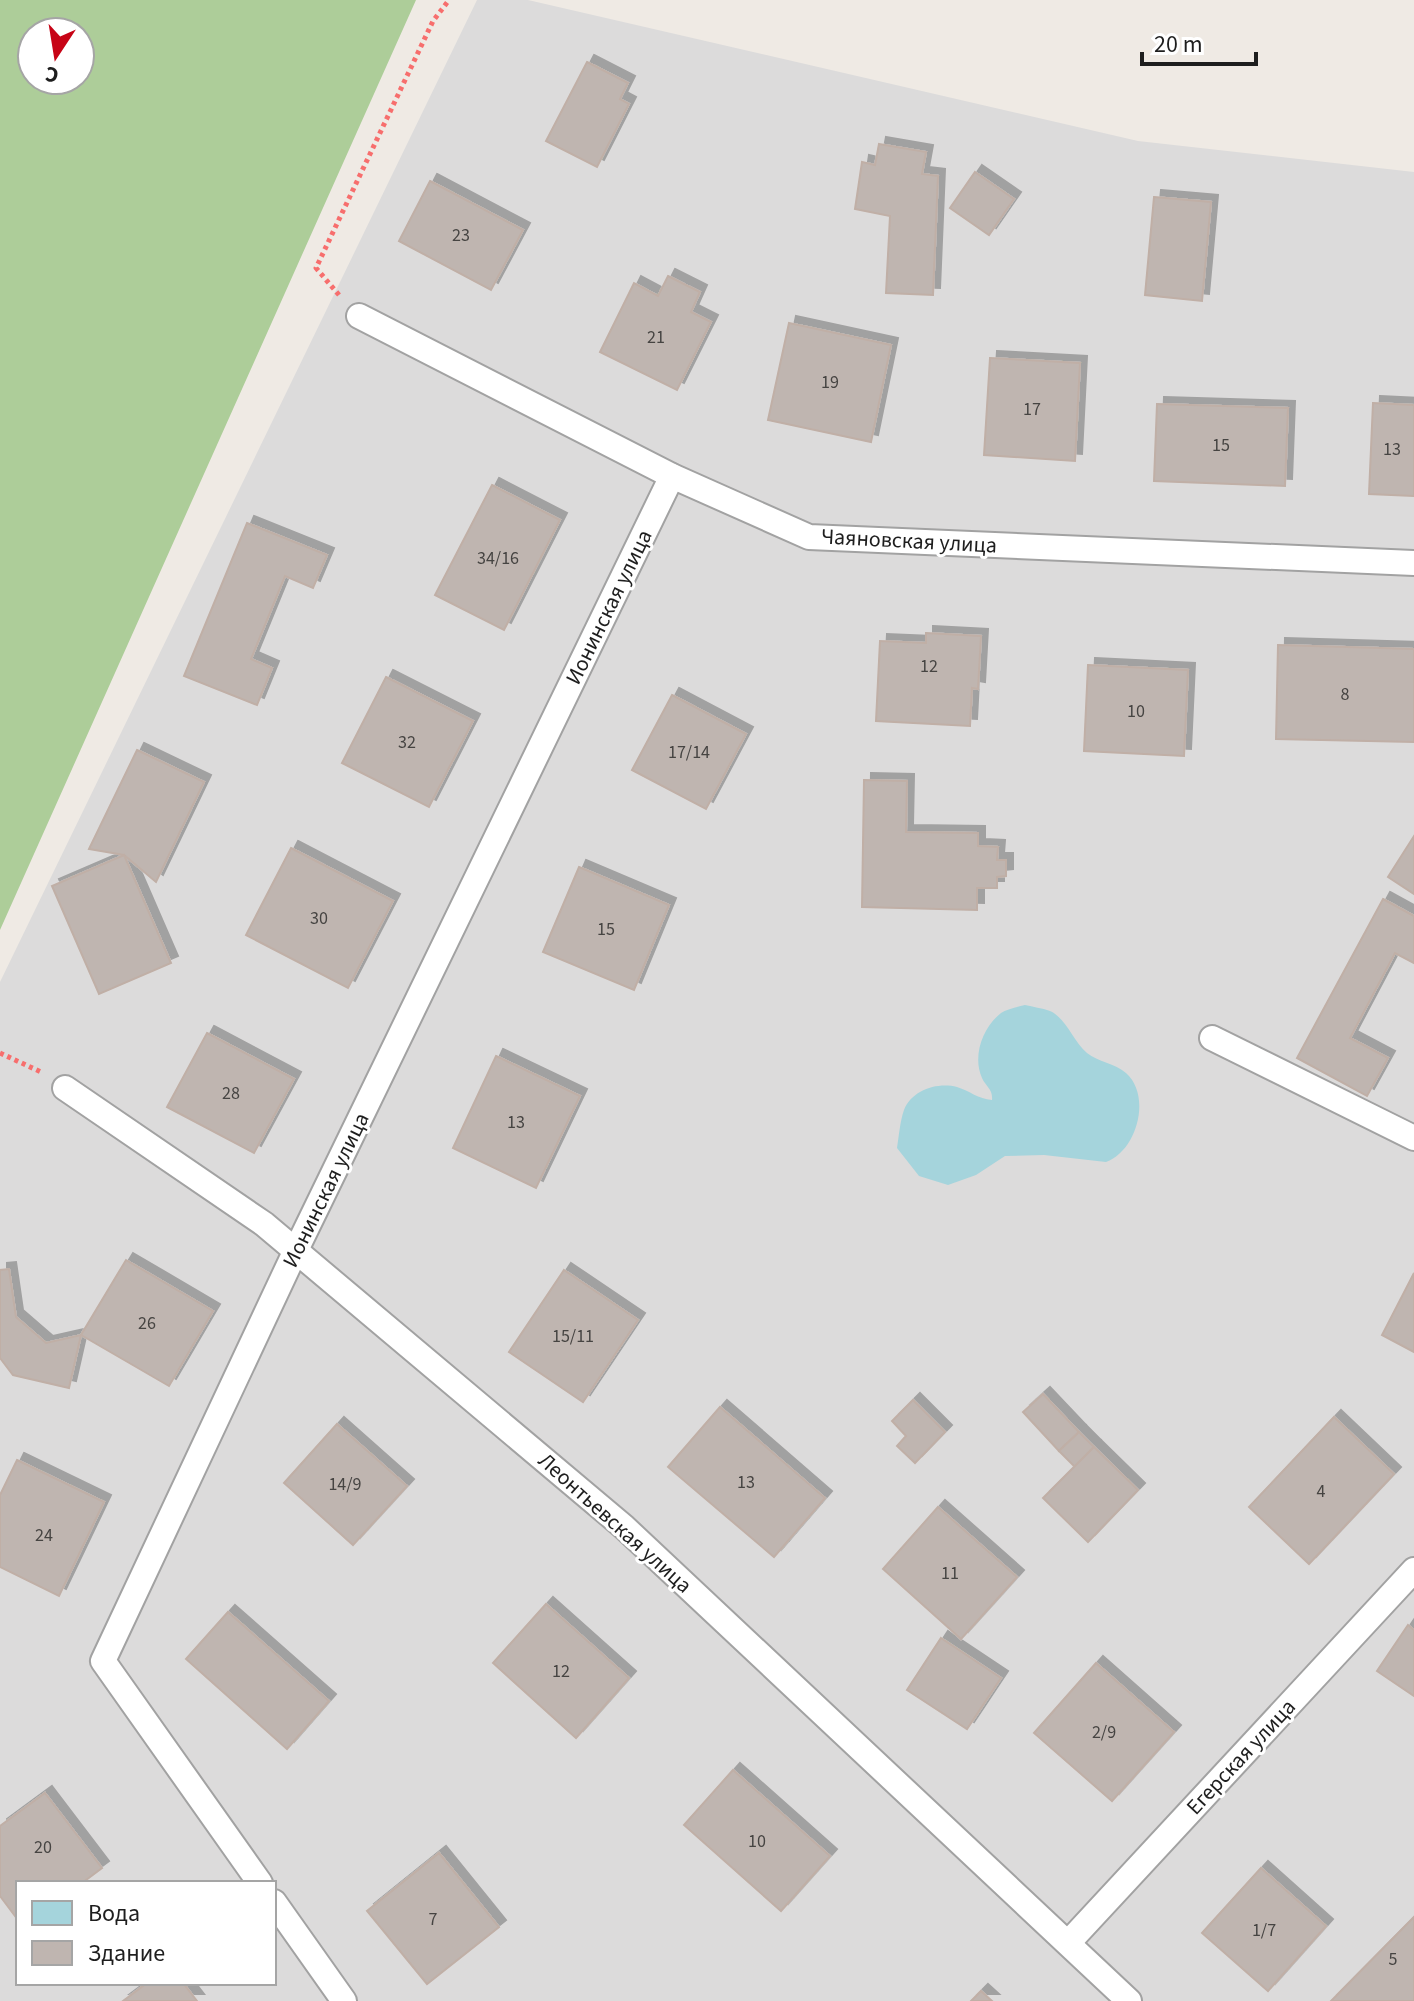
<svg xmlns="http://www.w3.org/2000/svg" width="1414" height="2001" font-family="'Source Sans 3',sans-serif">
<style>
.residential{fill:#dcdbdb;fill-rule:evenodd}
.forest{fill:#adcd99;fill-rule:evenodd}
.water{fill:#a5d4dc}
.building{fill:#bfb5b0;stroke:#c0afa6;stroke-width:2;filter:url(#shadow)}
.lines{fill:none;stroke-linecap:round;stroke-linejoin:round}
.lane-casing{stroke:#a2a2a2;stroke-width:28}
.path{stroke:#f76e6d;stroke-width:5;stroke-dasharray:4 4;stroke-linecap:butt}
.lane{stroke:#fff;stroke-width:24}
.labels{text-anchor:middle;dominant-baseline:central;stroke-width:6;stroke-linejoin:round;paint-order:stroke}
.number-label{font-size:18px;fill:#464442}
.street-label{font-size:22px;fill:#1e1e1e;stroke:#fff}
</style>
<defs>
<filter id="shadow"><feDropShadow dx="7" dy="-7" stdDeviation="0" flood-color="#0004"/></filter>
</defs>
<rect width="100%" height="100%" fill="#efeae4"/>
<path class="residential" d="M 477,0 L 528,0 L 1138,141 L 1414,172 L 1414,2001 L 0,2001 L 0,982 ZM 18,1883 L 274,1883 L 274,1983 L 18,1983 Z"/>
<path class="forest" d="M 0,0 L 416,0 L 0,930 ZM 32,32 L 80,32 L 80,80 L 32,80 Z"/>
<path class="water" d="M 1025,1005 C 1033,1007 1042,1008 1050,1011 C 1066,1018 1073,1041 1087,1053 C 1098,1062 1115,1063 1126,1073 C 1152,1096 1137,1151 1106,1162 L 1044,1155 L 1005,1156 L 976,1175 L 948,1185 L 919,1176 L 897,1148 C 899,1136 900,1121 904,1110 C 912,1090 937,1082 957,1087 C 970,1091 978,1099 992,1100 C 993,1089 986,1087 982,1078 C 972,1056 983,1027 1001,1013 C 1007,1009 1017,1007 1025,1005 Z"/>
<g class="building">
<polygon points="587,62 628,83 620,99 629,104 597,167 546,141"/>
<polygon points="879,144 926,152 922,174 938,176 933,295 886,293 890,216 855,209 862,162 875,165"/>
<polygon points="975,172 1014,199 989,235 950,208"/>
<polygon points="430,181 523,230 491,290 399,241"/>
<polygon points="1154,197 1211,202 1202,301 1145,295"/>
<polygon points="668,276 700,292 691,312 711,322 677,390 600,352 634,283 658,296"/>
<polygon points="789,323 891,345 871,442 768,420"/>
<polygon points="990,358 1080,363 1075,461 984,455"/>
<polygon points="1373,403 1414,405 1414,496 1369,494"/>
<polygon points="1157,404 1288,408 1285,486 1154,481"/>
<polygon points="492,485 560,520 504,630 435,595"/>
<polygon points="247,523 327,555 313,588 285,576 251,659 272,668 257,705 184,676"/>
<polygon points="926,633 981,636 978,689 972,688 970,726 876,721 880,641 926,643"/>
<polygon points="1278,645 1414,649 1414,742 1276,739"/>
<polygon points="1088,665 1188,670 1184,756 1084,751"/>
<polygon points="386,677 473,721 429,807 342,763"/>
<polygon points="672,695 746,734 706,809 632,770"/>
<polygon points="137,750 204,782 156,882 124,855 89,849"/>
<polygon points="864,780 907,781 906,832 978,833 978,846 998,847 997,860 1006,860 1006,876 997,877 997,888 977,888 977,910 862,907"/>
<polygon points="1414,836 1414,894 1388,877"/>
<polygon points="291,848 393,901 348,988 246,935"/>
<polygon points="124,855 171,963 99,994 52,886"/>
<polygon points="579,867 669,905 634,990 543,952"/>
<polygon points="1383,899 1414,916 1414,963 1395,953 1350,1038 1388,1058 1367,1096 1297,1058"/>
<polygon points="207,1033 294,1079 254,1153 167,1107"/>
<polygon points="496,1056 580,1096 536,1188 453,1148"/>
<polygon points="126,1260 213,1311 169,1386 81,1335"/>
<polygon points="9,1269 16,1317 46,1343 81,1335 69,1388 13,1375 0,1358 0,1270"/>
<polygon points="564,1270 638,1320 583,1402 509,1352"/>
<polygon points="1414,1273 1414,1352 1382,1335"/>
<polygon points="1043,1394 1079,1432 1059,1451 1023,1412"/>
<polygon points="913,1400 945,1432 915,1463 897,1446 906,1436 892,1421"/>
<polygon points="720,1407 825,1498 774,1557 668,1467"/>
<polygon points="1334,1417 1394,1474 1309,1564 1249,1507"/>
<polygon points="337,1424 407,1486 353,1545 284,1483"/>
<polygon points="1079,1432 1094,1447 1075,1467 1059,1451"/>
<polygon points="1094,1447 1138,1490 1088,1542 1043,1498"/>
<polygon points="17,1460 104,1502 59,1596 0,1567 0,1495"/>
<polygon points="938,1507 1017,1577 961,1639 883,1569"/>
<polygon points="546,1604 629,1678 576,1738 493,1663"/>
<polygon points="228,1612 329,1701 287,1749 186,1659"/>
<polygon points="1408,1625 1414,1630 1414,1696 1377,1671"/>
<polygon points="941,1638 1001,1678 967,1729 907,1690"/>
<polygon points="1096,1663 1174,1732 1112,1801 1034,1733"/>
<polygon points="733,1770 830,1856 781,1911 684,1825"/>
<polygon points="45,1793 102,1868 82,1883 18,1883 18,1920 0,1896 0,1826"/>
<polygon points="439,1853 499,1927 427,1984 367,1911"/>
<polygon points="1261,1868 1326,1926 1268,1991 1202,1933"/>
<polygon points="1414,1917 1414,2001 1331,2001"/>
<polygon points="147,1983 183,1983 197,2001 123,2001"/>
<polygon points="981,1991 992,2001 971,2001"/>
</g>
<g class="lines">
<defs>
<g id="lane">
<polyline points="359,316 672,476 809,537 1414,563"/>
<polyline points="1212,1038 1414,1138"/>
<polyline points="65,1088 264,1224 624,1527 1129,2001"/>
<polyline points="260,1883 103,1661 296,1250 672,476"/>
<polyline points="274,1902 344,2001"/>
<polyline points="1068,1943 1414,1570"/>
</g>
</defs>
<use href="#lane" class="lane-casing"/>
<g class="path">
<polyline points="339,295 316,268 433,21 449,0"/>
<polyline points="0,1053 41,1072"/>
</g>
<use href="#lane" class="lane"/>
</g>
<g class="labels">
<g class="number-label">
<text x="461" y="235">23</text>
<text x="656" y="337">21</text>
<text x="830" y="382">19</text>
<text x="1032" y="409">17</text>
<text x="1221" y="445">15</text>
<text x="1392" y="449">13</text>
<text x="498" y="558">34/16</text>
<text x="929" y="666">12</text>
<text x="1345" y="694">8</text>
<text x="1136" y="711">10</text>
<text x="407" y="742">32</text>
<text x="689" y="752">17/14</text>
<text x="319" y="918">30</text>
<text x="606" y="929">15</text>
<text x="231" y="1093">28</text>
<text x="516" y="1122">13</text>
<text x="147" y="1323">26</text>
<text x="573" y="1336">15/11</text>
<text x="746" y="1482">13</text>
<text x="345" y="1484">14/9</text>
<text x="1321" y="1491">4</text>
<text x="44" y="1535">24</text>
<text x="950" y="1573">11</text>
<text x="561" y="1671">12</text>
<text x="1104" y="1732">2/9</text>
<text x="757" y="1841">10</text>
<text x="43" y="1847">20</text>
<text x="433" y="1919">7</text>
<text x="1264" y="1930">1/7</text>
<text x="1393" y="1959">5</text>
</g>
<g class="street-label">
<text transform="translate(909 541) rotate(3)">Чаяновская улица</text>
<text transform="translate(609 607) rotate(-64)">Ионинская улица</text>
<text transform="translate(326 1190) rotate(-64)">Ионинская улица</text>
<text transform="translate(615 1523) rotate(42)">Леонтьевская улица</text>
<text transform="translate(1241 1757) rotate(-47)">Егерская улица</text>
</g>
</g>
<rect x="16" y="1881" width="260" height="104" fill="#ffffff" stroke="#a5a5a5" stroke-width="2"/>
<rect x="32" y="1901" width="40" height="24" fill="#a5d4dc" stroke="#a5a5a5" stroke-width="2"/>
<text x="88" y="1921" font-size="24" fill="#1e1e1e">Вода</text>
<rect x="32" y="1941" width="40" height="24" fill="#bfb5b0" stroke="#a5a5a5" stroke-width="2"/>
<text x="88" y="1961" font-size="24" fill="#1e1e1e">Здание</text>
<g transform="translate(56 56) rotate(192)"><circle r="38" fill="#ffffff" stroke="#a5a5a5" stroke-width="2"/>
<path d="M0-6L14 30L0 20L-14 30Z" fill="#c70416"/>
<text y="-12" font-size="22" font-weight="bold" text-anchor="middle" fill="#1e1e1e">С</text>
</g>
<path d="M1142 52v12h114v-12" fill="none" stroke="#1e1e1e" stroke-width="4"/>
<text x="1154" y="52" font-size="24" fill="#1e1e1e" stroke="#ffffff" stroke-width="6" paint-order="stroke">20 m</text>
</svg>
